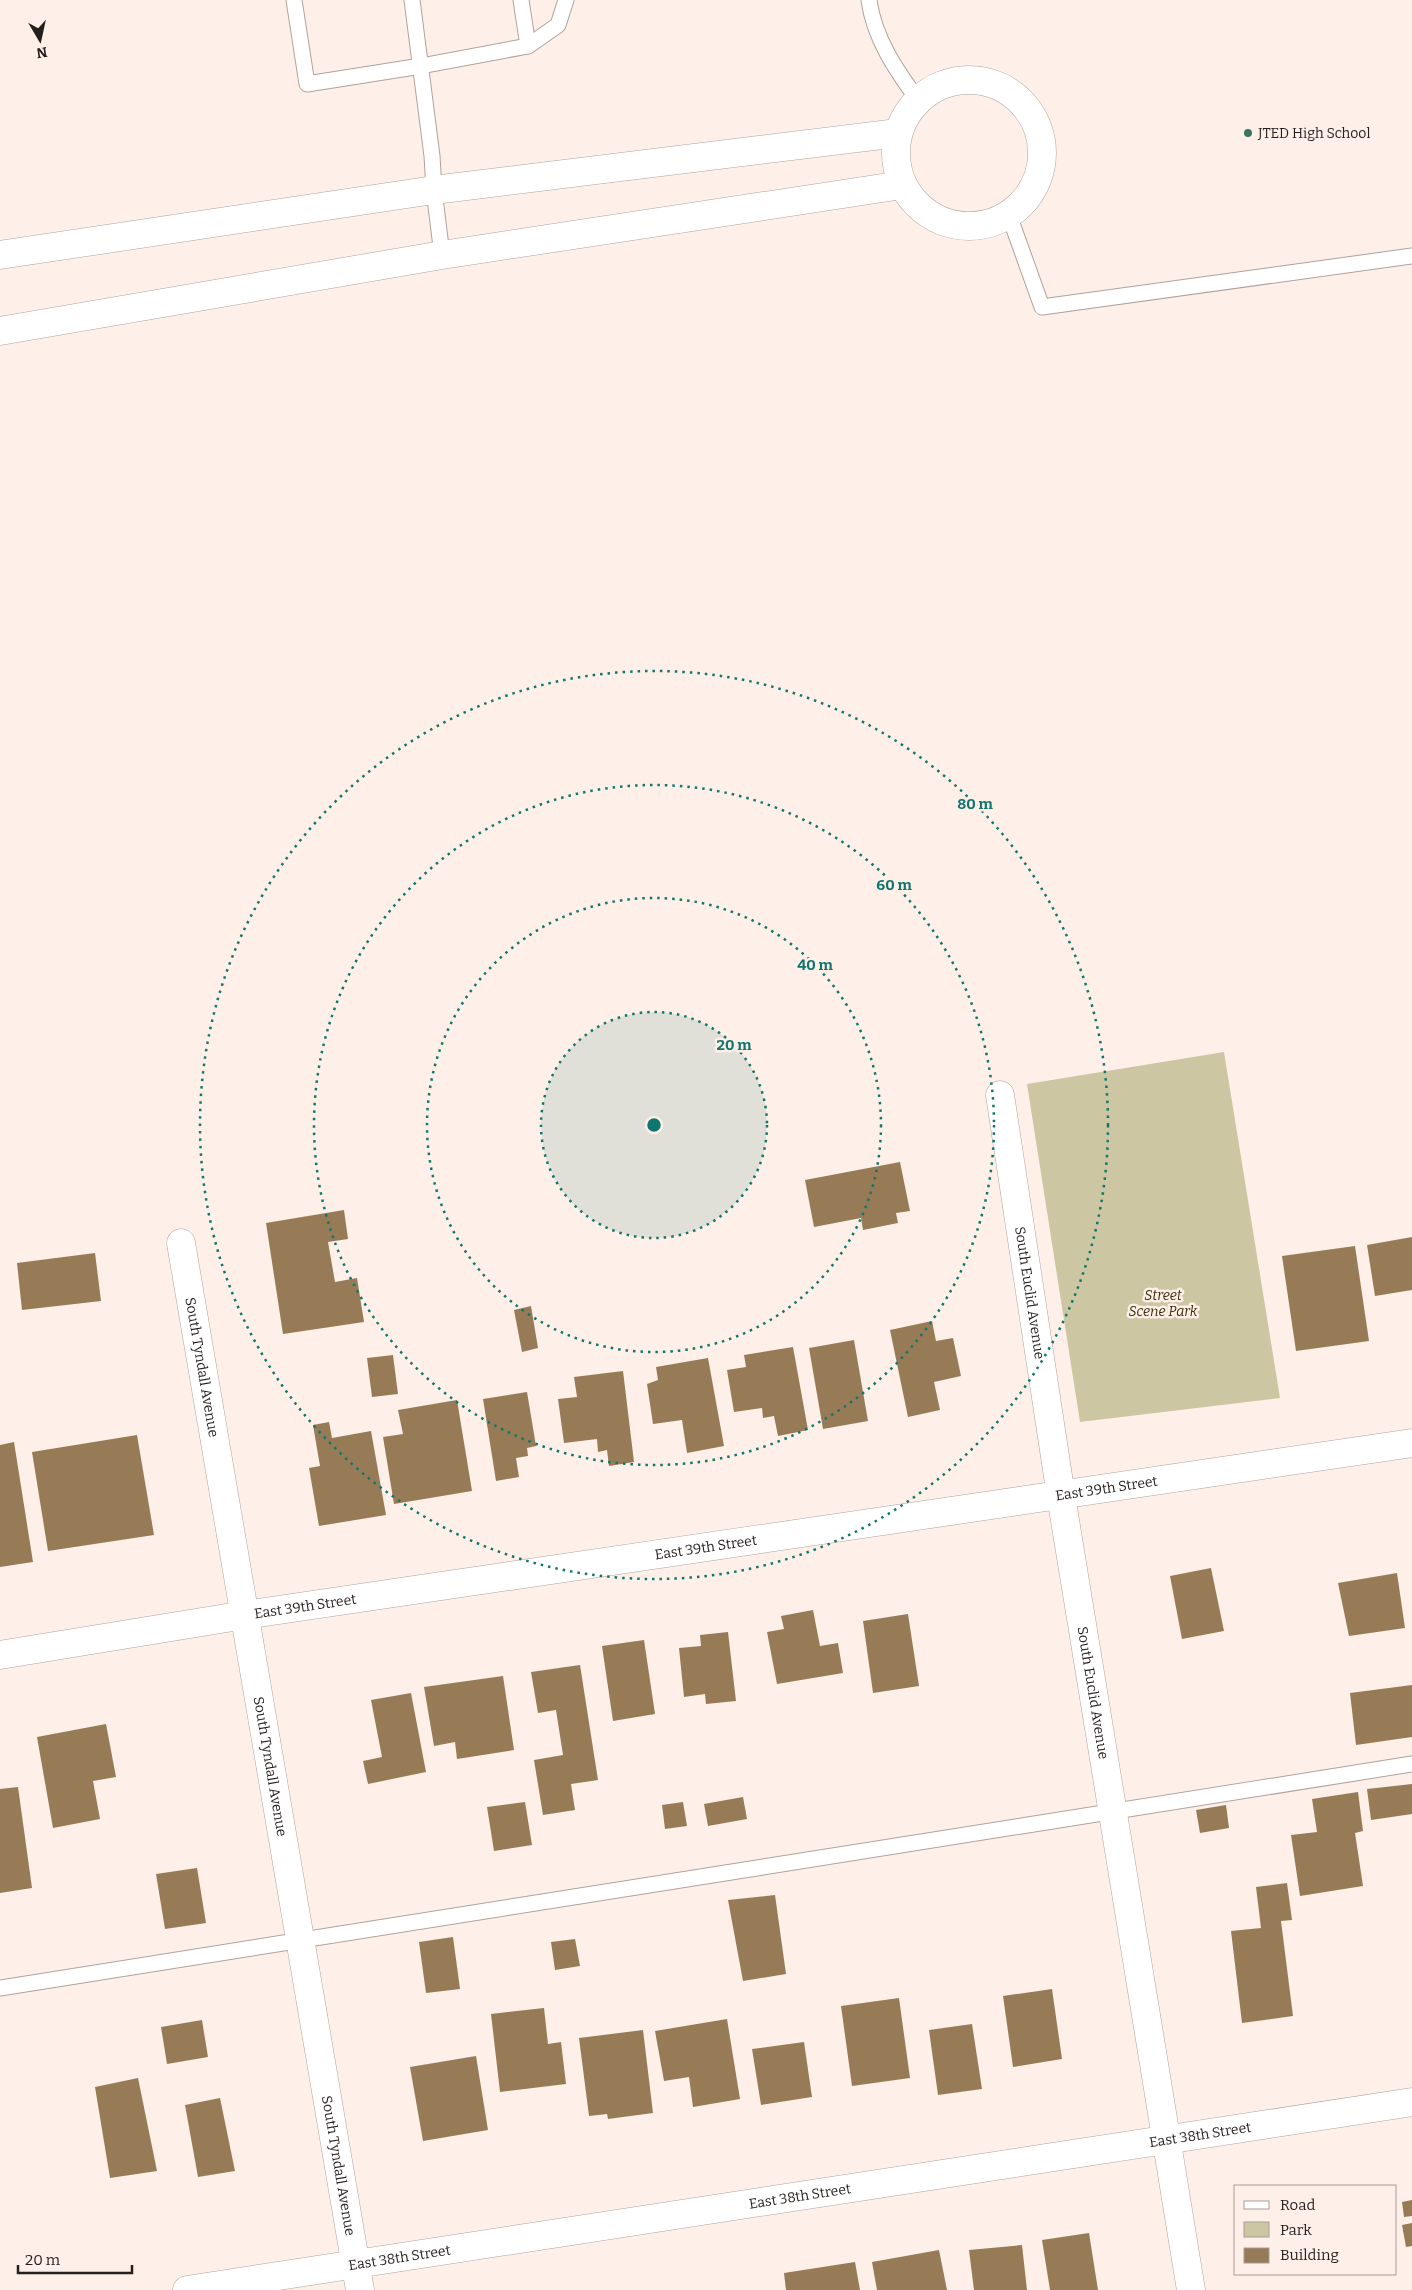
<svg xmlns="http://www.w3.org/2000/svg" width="1412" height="2290" font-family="Bitter,serif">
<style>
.green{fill:#cdc6a2}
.building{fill:#967b56}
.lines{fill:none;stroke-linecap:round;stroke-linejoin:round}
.service-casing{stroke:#afa29b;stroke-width:17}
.minor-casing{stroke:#afa29b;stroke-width:29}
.service{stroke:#fff;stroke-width:15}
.minor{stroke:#fff;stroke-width:28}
.ring{fill:none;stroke:#0f766e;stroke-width:2.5;stroke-dasharray:2.5 5}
.poi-dot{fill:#387560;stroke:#fef0e8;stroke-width:2}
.labels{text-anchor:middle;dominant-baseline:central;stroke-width:5;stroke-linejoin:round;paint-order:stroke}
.poi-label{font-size:14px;fill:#241f1d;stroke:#fef0e8;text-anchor:start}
.street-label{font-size:14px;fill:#241f1d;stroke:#fef0e8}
.park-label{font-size:14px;font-style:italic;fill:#38300b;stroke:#fef0e8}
.centre{fill:#0f766e;stroke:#fef0e8;stroke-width:2.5}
.ring-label{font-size:15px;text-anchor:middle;font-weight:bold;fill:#0f766e;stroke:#fef0e8;stroke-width:5;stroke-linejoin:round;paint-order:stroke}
</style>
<rect width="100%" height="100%" fill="#fef0e8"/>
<polygon class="green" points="1224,1052 1280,1398 1080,1422 1027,1084"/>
<g class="building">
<polygon points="900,1162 910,1211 896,1213 898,1223 863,1230 861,1218 814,1227 805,1180"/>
<polygon points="344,1210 348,1239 328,1242 335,1282 357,1278 364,1322 283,1334 266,1223"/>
<polygon points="1412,1237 1412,1290 1375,1296 1367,1245"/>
<polygon points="1355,1246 1369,1341 1296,1351 1282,1256"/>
<polygon points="95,1253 101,1301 22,1310 17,1263"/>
<polygon points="531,1306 538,1348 522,1352 514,1310"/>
<polygon points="932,1321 936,1341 953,1338 961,1376 934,1382 940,1410 908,1417 890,1330"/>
<polygon points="854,1340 868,1421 823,1429 809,1348"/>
<polygon points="793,1347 808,1430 778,1436 774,1416 763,1418 762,1408 734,1412 727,1370 746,1367 744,1355"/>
<polygon points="393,1355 398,1394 372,1397 367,1358"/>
<polygon points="708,1358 724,1446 687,1453 682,1420 653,1424 647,1384 658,1380 656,1367"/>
<polygon points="623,1371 634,1462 609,1466 607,1450 598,1452 597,1439 564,1443 558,1399 577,1397 574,1377"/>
<polygon points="527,1392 536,1446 527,1448 528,1456 516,1458 519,1477 496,1481 483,1399"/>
<polygon points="457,1400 472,1491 394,1504 383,1437 403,1434 398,1410"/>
<polygon points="329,1422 332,1438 371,1431 386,1515 319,1526 309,1468 320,1466 313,1425"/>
<polygon points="137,1435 154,1535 48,1551 32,1452"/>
<polygon points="14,1442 33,1562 0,1567 0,1445"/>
<polygon points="1211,1568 1224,1631 1182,1639 1170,1576"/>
<polygon points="1397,1573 1405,1628 1349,1636 1338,1583"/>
<polygon points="813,1610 820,1646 838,1643 843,1673 777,1684 767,1632 784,1629 781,1616"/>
<polygon points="908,1614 919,1686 873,1693 863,1621"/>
<polygon points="728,1632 736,1701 706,1704 705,1694 684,1697 679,1648 701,1646 700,1635"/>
<polygon points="644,1640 655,1714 613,1721 602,1646"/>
<polygon points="580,1665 598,1780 571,1784 575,1810 543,1815 534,1760 563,1755 556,1710 538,1713 531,1672"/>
<polygon points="503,1676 514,1750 457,1759 455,1742 434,1746 424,1687"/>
<polygon points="1412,1685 1412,1737 1356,1745 1350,1693"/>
<polygon points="411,1693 426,1772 368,1784 363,1761 382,1757 371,1700"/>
<polygon points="106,1724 116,1777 93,1781 100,1819 53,1828 37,1737"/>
<polygon points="1412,1784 1412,1814 1371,1820 1367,1789"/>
<polygon points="18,1787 32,1888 0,1893 0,1789"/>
<polygon points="1358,1792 1363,1831 1355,1833 1363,1886 1300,1896 1291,1835 1317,1832 1312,1799"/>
<polygon points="743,1797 747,1819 708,1826 704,1804"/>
<polygon points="525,1802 532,1845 494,1851 487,1807"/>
<polygon points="683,1802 687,1826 665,1829 662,1805"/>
<polygon points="1226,1805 1229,1828 1200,1833 1196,1810"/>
<polygon points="197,1868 206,1923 165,1929 156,1874"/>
<polygon points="1287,1883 1292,1920 1281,1921 1293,2016 1242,2023 1231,1931 1261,1928 1256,1887"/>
<polygon points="775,1895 786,1974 743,1981 728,1900"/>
<polygon points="453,1937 460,1989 426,1993 419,1942"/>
<polygon points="575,1939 580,1966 555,1970 551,1942"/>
<polygon points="1052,1989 1062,2059 1013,2067 1003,1996"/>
<polygon points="899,1998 910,2078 852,2086 841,2006"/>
<polygon points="544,2008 548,2044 561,2042 566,2084 500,2092 491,2014"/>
<polygon points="727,2019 740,2099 693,2107 689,2077 664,2081 655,2031"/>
<polygon points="202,2020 208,2057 167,2064 161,2027"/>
<polygon points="972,2024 982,2089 938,2095 929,2030"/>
<polygon points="643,2030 653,2113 608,2119 607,2114 589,2116 579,2038"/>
<polygon points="804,2042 812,2097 761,2105 752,2049"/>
<polygon points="476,2056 488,2130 423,2141 410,2067"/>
<polygon points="138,2078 157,2171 110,2178 95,2087"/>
<polygon points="220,2098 235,2171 198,2177 185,2105"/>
<polygon points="1412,2200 1412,2216 1404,2217 1402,2202"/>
<polygon points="1412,2223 1412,2246 1406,2247 1402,2225"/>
<polygon points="1089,2233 1098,2290 1050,2290 1042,2240"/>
<polygon points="1022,2245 1027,2290 974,2290 969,2250"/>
<polygon points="939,2250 947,2290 877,2290 872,2262"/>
<polygon points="855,2262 860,2290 786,2290 784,2273"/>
</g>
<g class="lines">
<defs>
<g id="service">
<polyline points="294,0 307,84 421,66 528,46 521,0"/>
<polyline points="412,0 432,156 434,190 442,255"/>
<path d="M 869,0 C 874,38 896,70 918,100"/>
<polyline points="528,46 558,25 566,0"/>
<polyline points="1009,215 1042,307 1412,256"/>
<polyline points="0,1988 1412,1764"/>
</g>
<g id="minor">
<circle cx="969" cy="153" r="73"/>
<polyline points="0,255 434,190 898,133"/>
<polyline points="0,331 442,255 902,185"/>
<path id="s1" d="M 1000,1095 L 1061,1496 L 1191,2290"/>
<path id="s2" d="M 181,1243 L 360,2290"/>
<path id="s3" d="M 0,1655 L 245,1615 L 1412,1443"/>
<path id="s4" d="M 187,2290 L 1412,2102"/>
</g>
</defs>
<use href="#service" class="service-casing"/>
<use href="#minor" class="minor-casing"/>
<use href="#service" class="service"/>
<use href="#minor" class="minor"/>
</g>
<circle cx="654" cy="1125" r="113" fill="#0f766e" fill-opacity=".12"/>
<g class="ring">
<circle cx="654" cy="1125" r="113"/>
<circle cx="654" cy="1125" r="227"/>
<circle cx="654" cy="1125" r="340"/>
<circle cx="654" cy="1125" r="454"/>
</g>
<circle class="poi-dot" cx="1248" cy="133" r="5"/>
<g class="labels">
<g class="poi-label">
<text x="1258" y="133">JTED High School</text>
</g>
<g class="street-label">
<text stroke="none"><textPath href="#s1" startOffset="200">South Euclid Avenue</textPath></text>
<text stroke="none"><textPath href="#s2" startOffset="126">South Tyndall Avenue</textPath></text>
<text stroke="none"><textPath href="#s3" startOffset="1119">East 39th Street</textPath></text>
<text stroke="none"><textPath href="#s3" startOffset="714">East 39th Street</textPath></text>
<text stroke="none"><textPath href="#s3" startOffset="309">East 39th Street</textPath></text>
<text stroke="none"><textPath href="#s1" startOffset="605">South Euclid Avenue</textPath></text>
<text stroke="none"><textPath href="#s2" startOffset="531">South Tyndall Avenue</textPath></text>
<text stroke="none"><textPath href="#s4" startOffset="1025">East 38th Street</textPath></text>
<text stroke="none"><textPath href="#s2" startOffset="936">South Tyndall Avenue</textPath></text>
<text stroke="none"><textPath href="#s4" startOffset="620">East 38th Street</textPath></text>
<text stroke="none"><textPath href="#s4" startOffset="215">East 38th Street</textPath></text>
</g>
<g class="park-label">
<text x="1163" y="1295">Street<tspan x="1163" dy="16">Scene Park</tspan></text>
</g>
</g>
<circle cx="654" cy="1125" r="8" class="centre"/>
<g class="ring-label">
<text x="975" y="809">80 m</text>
<text x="894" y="890">60 m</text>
<text x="815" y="970">40 m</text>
<text x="734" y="1050">20 m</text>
</g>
<rect x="1234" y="2185" width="162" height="90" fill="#fef0e8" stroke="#a79c97"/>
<rect x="1244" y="2201" width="25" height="8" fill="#ffffff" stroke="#a79c97"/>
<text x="1280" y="2210" font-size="15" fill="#241f1d">Road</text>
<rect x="1244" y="2222" width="25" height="15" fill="#cdc6a2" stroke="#a79c97"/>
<text x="1280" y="2235" font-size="15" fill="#241f1d">Park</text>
<rect x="1244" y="2248" width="25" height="15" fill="#967b56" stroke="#a79c97"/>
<text x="1280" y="2260" font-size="15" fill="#241f1d">Building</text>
<g transform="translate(40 40) rotate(171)" stroke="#fef0e8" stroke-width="4" paint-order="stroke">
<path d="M0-4L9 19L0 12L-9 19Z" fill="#241f1d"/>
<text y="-8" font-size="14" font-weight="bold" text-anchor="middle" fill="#241f1d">N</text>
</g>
<path d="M18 2265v8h114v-8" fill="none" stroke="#241f1d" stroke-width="2.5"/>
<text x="25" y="2265" font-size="15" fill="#241f1d" stroke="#fef0e8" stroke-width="4" paint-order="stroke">20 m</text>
</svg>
